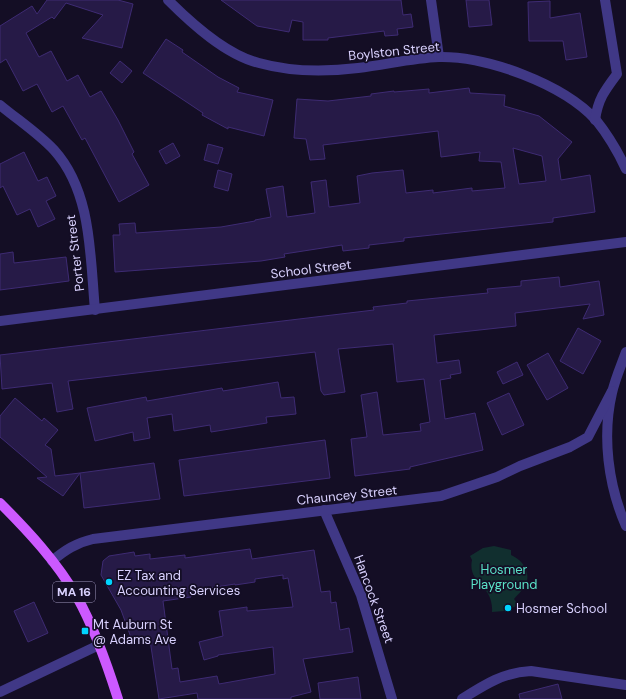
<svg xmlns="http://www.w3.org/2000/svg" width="626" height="699" font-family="'DM Sans',sans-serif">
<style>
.green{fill:#112f2f}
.building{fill:#261a47;stroke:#3e2b73;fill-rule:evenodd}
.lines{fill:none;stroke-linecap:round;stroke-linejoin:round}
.minor{stroke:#403886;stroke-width:10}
.major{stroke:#cc59ff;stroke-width:10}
.poi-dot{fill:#00d4fd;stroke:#140e25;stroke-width:1.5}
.labels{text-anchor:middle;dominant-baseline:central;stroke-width:3.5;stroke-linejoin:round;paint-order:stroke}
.shield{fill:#140e25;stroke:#9f97be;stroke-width:1}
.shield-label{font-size:12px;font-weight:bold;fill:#dad2ff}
.street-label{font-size:13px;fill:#dad2ff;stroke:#140e25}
.park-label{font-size:13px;fill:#5be3c9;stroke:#140e25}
.poi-label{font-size:13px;fill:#dad2ff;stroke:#140e25;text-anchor:start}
</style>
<rect width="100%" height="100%" fill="#140e25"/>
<path class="green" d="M 494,546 L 511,550 L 511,555 C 523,560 532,573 525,586 C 522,591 517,595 514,599 L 519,605 L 504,611 L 492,612 C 494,584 467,584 472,560 L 470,556 L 483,548 Z"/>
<g class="building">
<polygon points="47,0 118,0 133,4 122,48 82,38 103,15 66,3 54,19 52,17 26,33 39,57 51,51 67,81 78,75 90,97 101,91 118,120 134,152 132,154 149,185 119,202 85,138 82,140 63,106 52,112 37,84 23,91 6,59 0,63 0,26 32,6 37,14"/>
<polygon points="221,0 401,0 403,15 411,14 413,27 397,29 398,35 385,36 384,31 328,38 328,40 303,40 303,22 292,20 289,32 257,26"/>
<polygon points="466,0 489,0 492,25 469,27"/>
<polygon points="550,1 550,18 580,13 587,57 566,60 563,41 529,41 528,2"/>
<polygon points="166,39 183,50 182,52 218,77 239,88 237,92 273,100 264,136 228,127 228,129 202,115 203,113 143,73"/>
<polygon points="120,61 132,71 122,83 110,73"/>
<path d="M 469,88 L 470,93 L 505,95 L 504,106 L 539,116 L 572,142 L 558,159 L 561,180 L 590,175 L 595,212 L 553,218 L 553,222 L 404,238 L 404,241 L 369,245 L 369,248 L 343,251 L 342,245 L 284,254 L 285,257 L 261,261 L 115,272 L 113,235 L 120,235 L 119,224 L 135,223 L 136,233 L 221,227 L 255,221 L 255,220 L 271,217 L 266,189 L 283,186 L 287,217 L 315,213 L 311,182 L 326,180 L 329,207 L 360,203 L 357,176 L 372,173 L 403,170 L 406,193 L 433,190 L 433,193 L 472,188 L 472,191 L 505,188 L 501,162 L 479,161 L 480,152 L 441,157 L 438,131 L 323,145 L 325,159 L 310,160 L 306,139 L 294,138 L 297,99 L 328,101 L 371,96 L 371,94 L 394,91 L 394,92 L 429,89 L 429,93 ZM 513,148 L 542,156 L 546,181 L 519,184 Z"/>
<polygon points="173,143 180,156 166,164 159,151"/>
<polygon points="208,144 223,148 218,164 204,160"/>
<polygon points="24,152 38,181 47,177 56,196 46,201 55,219 38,227 30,209 17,215 3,186 0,188 0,164"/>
<polygon points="218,170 232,174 228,191 214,187"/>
<polygon points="13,252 14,263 66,257 69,281 0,290 0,254"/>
<polygon points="559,277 560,287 599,281 604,315 583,319 590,304 515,313 516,326 434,335 437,363 459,360 461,373 450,375 451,378 440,380 445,419 475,413 483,450 410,467 410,469 355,476 351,439 367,437 361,395 377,392 383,435 421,431 420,424 430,422 424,379 397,382 393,344 338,349 345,392 324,395 321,391 315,352 68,381 73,409 57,412 52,383 2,389 0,355 374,310 373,307 407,303 407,301 488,293 487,289 521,286 521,281"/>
<polygon points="578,328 601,341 583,374 560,361"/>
<polygon points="548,353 568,388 547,400 527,365"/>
<polygon points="517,362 523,375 503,384 497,372"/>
<polygon points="278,382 281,398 294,397 296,414 266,417 267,423 211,432 210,425 174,431 172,414 147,418 150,438 134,441 133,432 95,441 87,408 146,397 147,401 222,388 223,391"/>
<polygon points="509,393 524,425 502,435 487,403"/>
<polygon points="15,398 42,421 44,418 58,430 45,445 51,449 55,476 80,473 63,496 37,478 47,477 0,437 0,416"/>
<polygon points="325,440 330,478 184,496 179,460"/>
<polygon points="154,463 160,499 84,508 80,473"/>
<path d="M 250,549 L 252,559 L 314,550 L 321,592 L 330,591 L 331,603 L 336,602 L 340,630 L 349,628 L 353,652 L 303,659 L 311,692 L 291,697 L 291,699 L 198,699 L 197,693 L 159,699 L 150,640 L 133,643 L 121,610 L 101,575 L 103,561 L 109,556 L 134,552 L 135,556 L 150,554 L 150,559 L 185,555 L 185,558 ZM 283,575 L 283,579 L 288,578 L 293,607 L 247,611 L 247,607 L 219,611 L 223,636 L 199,642 L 204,660 L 218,656 L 218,655 L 273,647 L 275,674 L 219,684 L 217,676 L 180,682 L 178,668 L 172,669 L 163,601 L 191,597 L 190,591 L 235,584 L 235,585 L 255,582 L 255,579 Z"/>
<polygon points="34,602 48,633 28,642 14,611"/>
<polygon points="358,677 361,699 320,699 318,683"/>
<polygon points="558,684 562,699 520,699 519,694"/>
</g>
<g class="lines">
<g class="minor">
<path d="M 168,0 C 192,24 226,55 259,63 C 291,72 325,72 358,68 C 385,65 412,58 439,57 C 487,56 563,84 596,120 C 608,135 618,152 626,169"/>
<polyline points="431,0 439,57"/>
<path d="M 0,105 C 18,120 38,133 54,150 C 92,192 90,256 95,310"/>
<path d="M 595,120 C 598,99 605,90 617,74 L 605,0"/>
<polyline points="0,321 626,242"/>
<path d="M 626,352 C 621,366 615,379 612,393 C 602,436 608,485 626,526"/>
<polyline points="324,510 361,595 392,699"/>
<path d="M 52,561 C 65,550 76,543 93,539 L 441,496 L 497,477 L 520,466 L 570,447 L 588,437 L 612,391"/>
<polyline points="0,692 99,645"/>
<path d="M 462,699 C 484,685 504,672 531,671 L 626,685"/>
</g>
<path class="major" d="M 0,503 C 28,531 57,562 77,597 C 95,629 107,664 118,699"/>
</g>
<g class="poi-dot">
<circle cx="109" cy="582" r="4"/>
<circle cx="508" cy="608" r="4"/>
<rect x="81" y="627" width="8" height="8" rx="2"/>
</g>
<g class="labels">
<rect class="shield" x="53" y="582" width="42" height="20" rx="3"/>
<g class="shield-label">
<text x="74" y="592">MA 16</text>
</g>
<g class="street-label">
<text transform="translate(394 51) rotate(-6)">Boylston Street</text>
<text transform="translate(75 253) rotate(-97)">Porter Street</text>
<text transform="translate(311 269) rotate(-7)">School Street</text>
<text transform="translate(347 495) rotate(-6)">Chauncey Street</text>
<text transform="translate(374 599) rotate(70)">Hancock Street</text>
</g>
<g class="park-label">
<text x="504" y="569">Hosmer<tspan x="504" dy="15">Playground</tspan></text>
</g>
<g class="poi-label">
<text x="117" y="575">EZ Tax and<tspan x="117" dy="15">Accounting Services</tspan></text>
<text x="516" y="608">Hosmer School</text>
<text x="93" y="624">Mt Auburn St<tspan x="93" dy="15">@ Adams Ave</tspan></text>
</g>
</g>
</svg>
